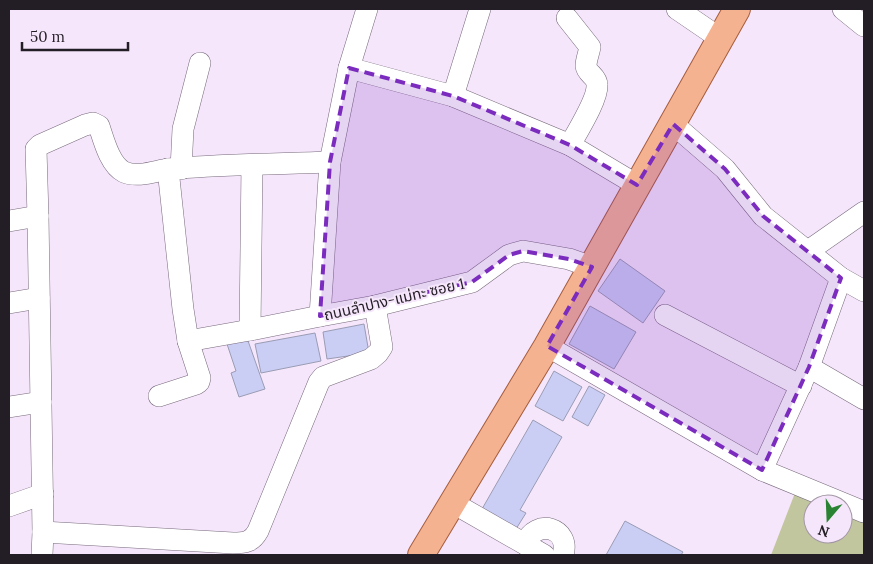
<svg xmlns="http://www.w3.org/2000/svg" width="873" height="564" font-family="Lora,'Noto Sans Thai',serif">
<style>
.green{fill:#c2c69e}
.building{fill:#cacef5;stroke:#9a9cb3}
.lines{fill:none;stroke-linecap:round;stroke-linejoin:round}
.minor-casing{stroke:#776a7c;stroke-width:22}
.major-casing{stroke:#a65d3c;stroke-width:28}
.minor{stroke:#fff;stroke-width:21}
.major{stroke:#f4b291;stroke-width:26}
.marked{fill:#7b2cbf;fill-opacity:0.2;stroke:#7b2cbf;stroke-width:4;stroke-dasharray:10 6;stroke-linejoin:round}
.labels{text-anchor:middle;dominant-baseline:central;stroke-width:4;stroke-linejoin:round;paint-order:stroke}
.street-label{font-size:15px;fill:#231e25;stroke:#f6e6fb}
</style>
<rect width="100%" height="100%" fill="#f6e6fb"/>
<polygon class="green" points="800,480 837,504 813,504 813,534 843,534 843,508 864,521 864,555 771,555"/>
<g class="building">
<polygon points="620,259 665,291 643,323 598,291"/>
<polygon points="590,306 636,332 614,369 569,344"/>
<polygon points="364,324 369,353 327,359 323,332"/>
<polygon points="315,333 321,361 261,373 255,344"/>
<polygon points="247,338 265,389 239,397 231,373 236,371 227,344"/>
<polygon points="554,371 582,387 563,421 535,406"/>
<polygon points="589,386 605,395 588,426 572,417"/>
<polygon points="533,420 562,437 520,510 526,513 516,529 482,509"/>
<polygon points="625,521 683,552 681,555 606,555"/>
</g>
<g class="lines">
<defs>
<g id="minor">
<polyline points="677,9 721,39"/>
<polyline points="843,9 864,26"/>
<path d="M 567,18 L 590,47 C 589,53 586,60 586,66 C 587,74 597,76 597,85 C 598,99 577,132 570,145"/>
<polyline points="349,68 453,96 570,145 637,185"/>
<polyline points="453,96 480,9"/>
<polyline points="673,124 725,169 763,216 841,278 864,291"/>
<polyline points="181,169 183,129 200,63"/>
<polyline points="9,221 38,216"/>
<polyline points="808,251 864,212"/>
<polyline points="9,303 39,298"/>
<polyline points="665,315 801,386"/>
<polyline points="320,316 330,162 349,68 367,9"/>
<polyline points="250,330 252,165"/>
<polyline points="188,341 250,330 320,316 375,306 472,282 509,255 523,251 569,259 592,267"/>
<polyline points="547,346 762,470 864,512"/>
<polyline points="809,367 864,399"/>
<polyline points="159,396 196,384 199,382 200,378 188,341 183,309 168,169"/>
<polyline points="9,407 41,402"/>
<polyline points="762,470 809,367 841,278"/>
<polyline points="453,503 544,555"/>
<polyline points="9,506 43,494"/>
<path d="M 43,532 L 233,543 C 245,543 252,542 258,531 L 319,382 L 323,377 L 371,359 L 378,353 L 382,347 L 375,306"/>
<path d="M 525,544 C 536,517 571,528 563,555"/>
<path d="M 42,555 L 43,532 L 38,216 L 36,149 L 40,145 L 85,125 L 93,123 L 99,126 C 104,141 110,165 124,172 C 138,178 155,171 169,169 C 223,164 276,164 330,162"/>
</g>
<polyline id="major" points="421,555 547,346 737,9"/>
</defs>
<use href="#minor" class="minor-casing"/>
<use href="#major" class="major-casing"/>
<use href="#minor" class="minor"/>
<use href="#major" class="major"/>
</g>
<path class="marked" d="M 349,68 L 453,96 L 570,145 L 637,185 L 673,124 L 725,169 L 763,216 L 841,278 L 809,367 L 762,470 L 547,346 L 592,267 L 569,259 L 523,251 L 509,255 L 472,282 L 320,316 L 330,162 Z"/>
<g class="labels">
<g class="street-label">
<text transform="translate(394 299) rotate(-13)">ถนนลำปาง-แม่ทะ ซอย 1</text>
</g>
</g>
<rect width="873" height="564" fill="none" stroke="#231e25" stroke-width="20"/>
<g transform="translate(828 519) rotate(199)"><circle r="24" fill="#f6e6fb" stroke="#a296a5"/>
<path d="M0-4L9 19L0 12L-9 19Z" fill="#298332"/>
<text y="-8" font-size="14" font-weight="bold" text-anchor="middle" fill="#231e25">N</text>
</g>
<path d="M22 42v8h106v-8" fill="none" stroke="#231e25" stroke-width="2.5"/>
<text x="30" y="42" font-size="15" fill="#231e25" stroke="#f6e6fb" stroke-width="4" paint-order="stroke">50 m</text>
</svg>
